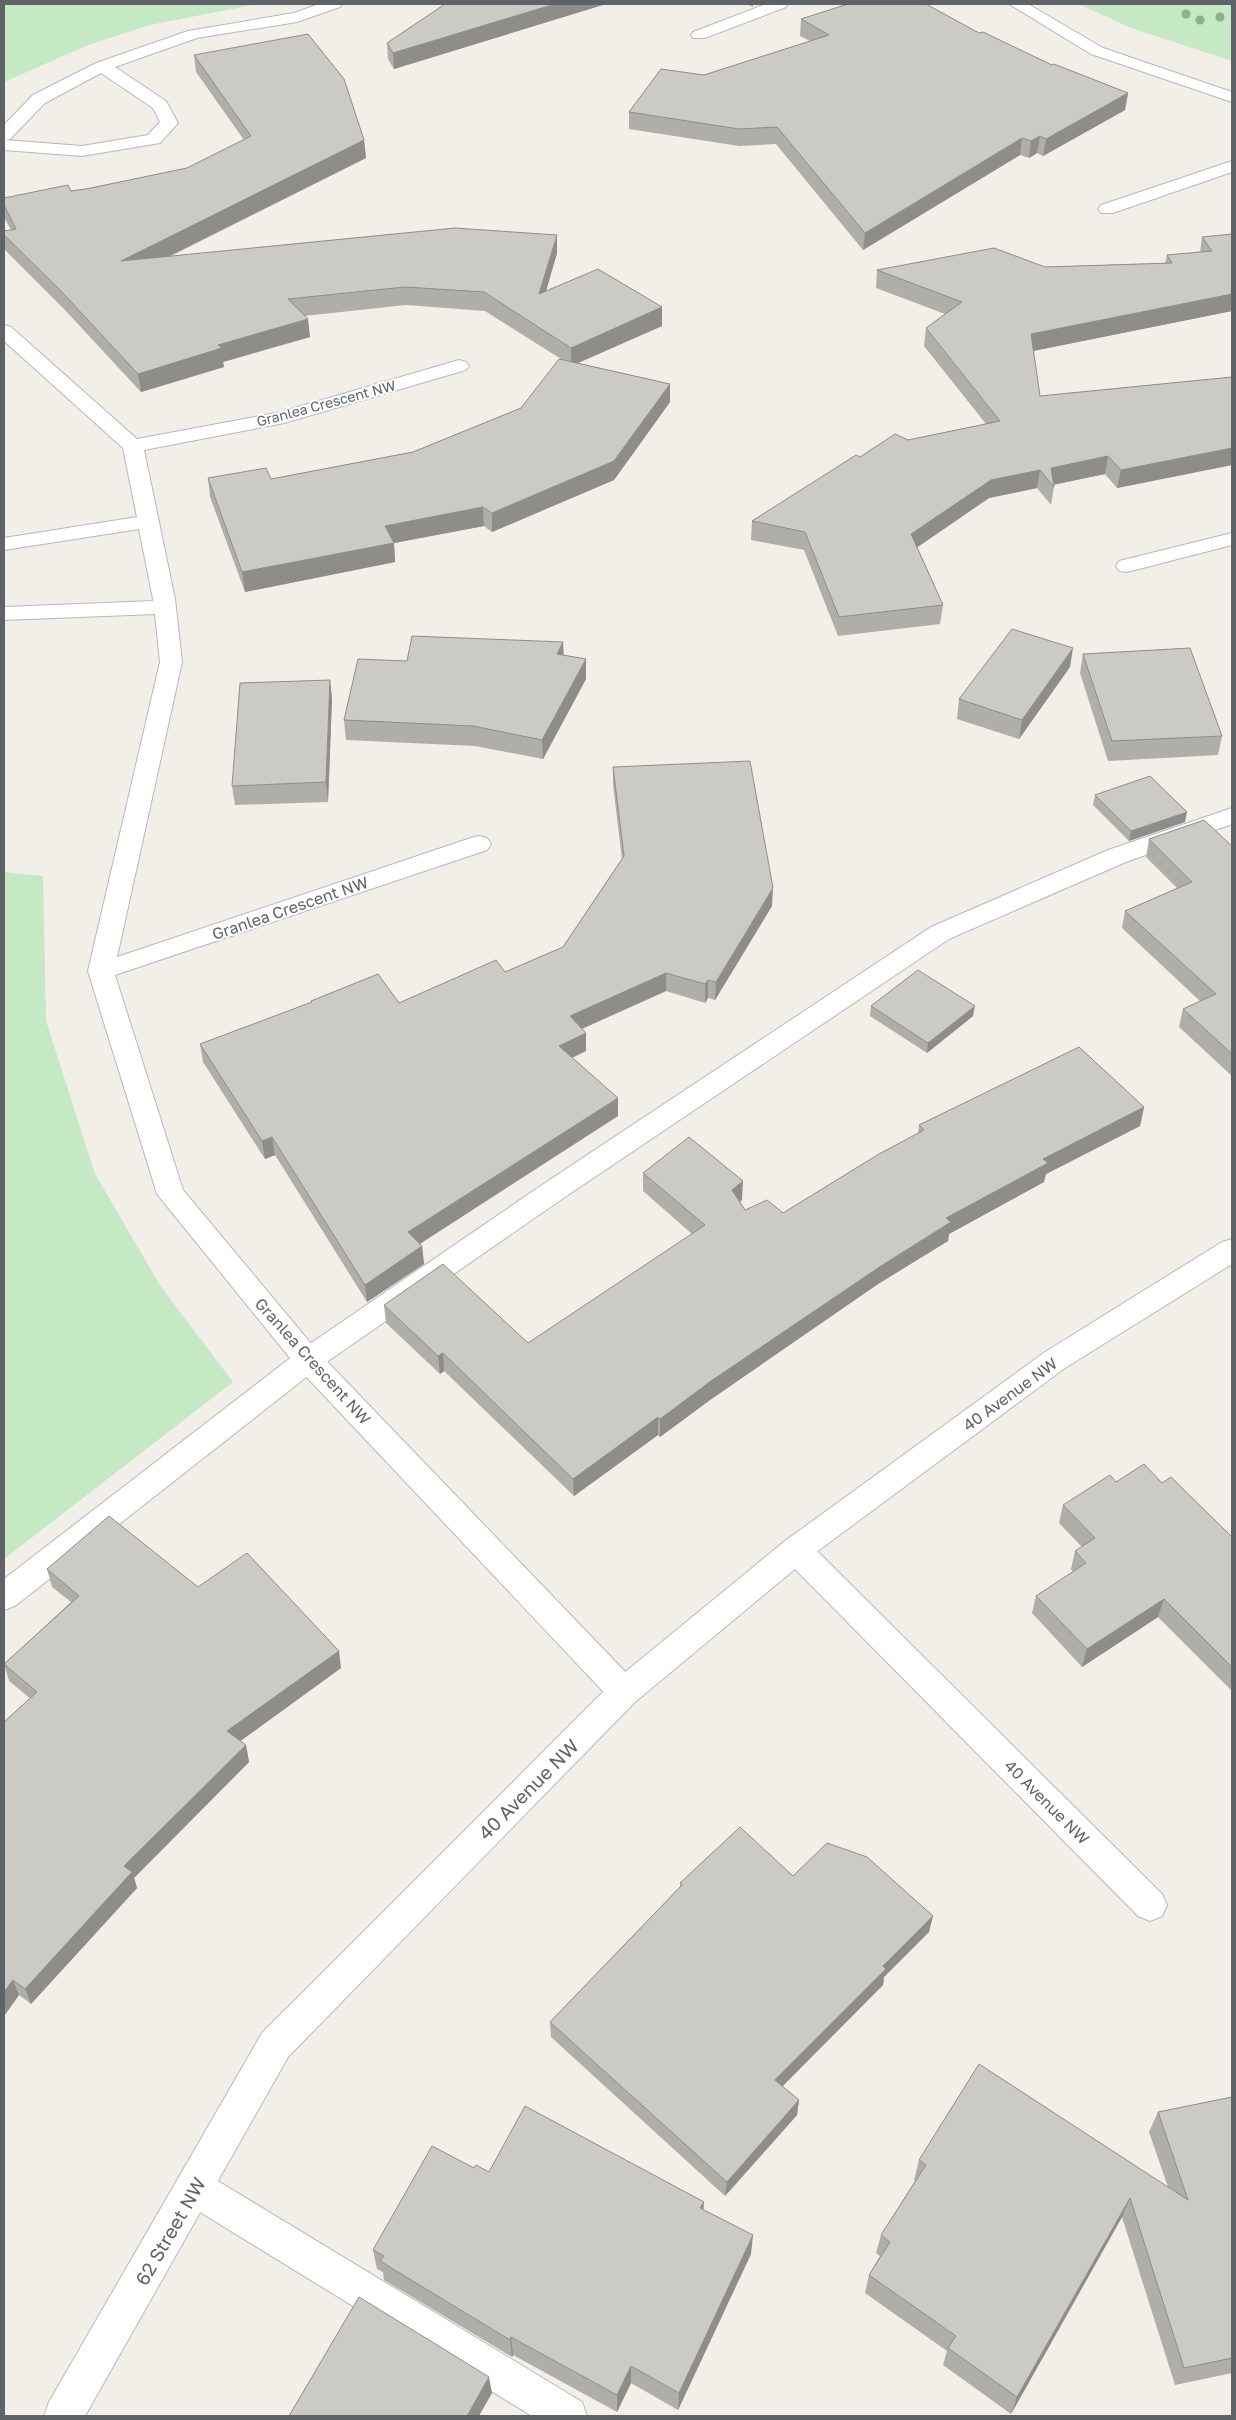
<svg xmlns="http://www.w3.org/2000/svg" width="1236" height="2420" font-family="'Golos Text',sans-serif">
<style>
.green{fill:#c5e8c5}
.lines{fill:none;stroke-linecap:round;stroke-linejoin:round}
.lane-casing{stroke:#b5b8bc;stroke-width:2}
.street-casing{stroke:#b5b8bc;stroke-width:2}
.secondary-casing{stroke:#b6babf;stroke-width:2}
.lane{fill:#fff;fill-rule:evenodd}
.street{fill:#fff;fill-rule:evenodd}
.secondary{fill:#fff;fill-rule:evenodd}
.tree{fill:#89b387}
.wall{fill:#afaea9}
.shaded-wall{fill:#8f8d8a}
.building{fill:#cccac5;stroke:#8f8d8a}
.labels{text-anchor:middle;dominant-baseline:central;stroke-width:4;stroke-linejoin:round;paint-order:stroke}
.far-street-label{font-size:14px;fill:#5f6368;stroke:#fff}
.street-label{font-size:16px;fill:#5f6368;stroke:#fff}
.near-street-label{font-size:19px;fill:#5f6368;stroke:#fff}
</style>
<rect width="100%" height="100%" fill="#f1efe8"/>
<g class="green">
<polygon points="4,4 257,4 150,25 88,45 4,82"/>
<polygon points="1079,4 1232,4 1232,61 1131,28"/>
<polygon points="4,872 43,876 46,1021 95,1174 161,1287 233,1382 4,1559"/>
</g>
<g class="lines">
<defs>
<g id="lane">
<polygon points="1232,808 1232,824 1126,862 949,939 562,1199 318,1368 15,1606 4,1610 4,1579 298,1352 542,1185 931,927 1108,850"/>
<polygon points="195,2170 208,2175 582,2402 587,2416 532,2416 182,2201 177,2188 182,2175"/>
</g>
<g id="street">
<path d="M 319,4 L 342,4 L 340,7 L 297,22 L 197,38 L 115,67 L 166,101 L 178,123 L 160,143 L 82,156 L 4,150 L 4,125 L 33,95 L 96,63 L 188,31 L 294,13 ZM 101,73 L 153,108 L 160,122 L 148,135 L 82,146 L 5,140 L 10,139 L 45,103 Z"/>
<polygon points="766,4 788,4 786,7 705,38 693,38 691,35 693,32"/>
<polygon points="1009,4 1028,4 1103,48 1232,92 1232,102 1091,54"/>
<polygon points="1232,161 1232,172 1113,213 1101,213 1098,209 1101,205"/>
<polygon points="4,325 11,327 137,439 281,412 459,360 466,362 469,366 466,370 284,423 144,450 175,599 182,662 117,957 471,838 479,836 487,838 491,844 487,850 115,975 183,1190 318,1352 635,1682 640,1692 635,1702 624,1706 613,1702 298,1368 157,1194 88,971 160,662 155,614 4,620 4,607 153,601 153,599 139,529 4,550 4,538 137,517 123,448 4,341"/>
<polygon points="1232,533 1232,545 1127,572 1119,571 1116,566 1119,561"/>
<polygon points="796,1537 807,1541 1162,1894 1167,1905 1162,1916 1150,1921 1138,1916 785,1559 781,1550 785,1541"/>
</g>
<polygon id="secondary" points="1232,1239 1232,1264 1065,1368 807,1559 635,1702 288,2057 85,2416 44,2416 49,2402 262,2033 613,1682 785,1541 1045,1352 1222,1242"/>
</defs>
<use href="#lane" class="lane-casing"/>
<use href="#street" class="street-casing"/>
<use href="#secondary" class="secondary-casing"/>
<use href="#lane" class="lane"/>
<use href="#street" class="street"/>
<use href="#secondary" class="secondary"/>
</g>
<g class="tree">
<circle cx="1186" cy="14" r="4.5"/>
<circle cx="1220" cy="17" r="4.5"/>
<circle cx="1200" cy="20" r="4.5"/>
</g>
<g class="wall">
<polygon points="445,4 606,4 394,69 388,59 387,43"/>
<polygon points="747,4 753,4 753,7"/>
<polygon points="801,19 979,33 1052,65 1128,93 1125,110 1043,156 1037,153 1029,158 1020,155 863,250 776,144 739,146 629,129 629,112 704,75 810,41 800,36"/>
<polygon points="194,55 364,140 366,158 169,257 557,253 546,291 662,307 662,326 578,363 670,384 670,402 614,480 492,532 484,526 394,543 395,562 245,592 210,497 208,478 271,479 413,452 521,408 561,359 485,311 406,305 304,316 310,337 223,362 224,367 141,392 64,309 5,250 4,246 4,231 11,230 4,217 4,198 86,189 187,168 244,140 196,72"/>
<polygon points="1232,234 1232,311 1033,351 1040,396 1232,377 1232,465 1117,488 1105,474 1053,485 1054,487 1051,505 1037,488 989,498 917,547 943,605 940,624 838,636 804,550 751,540 752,521 860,457 908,440 986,424 924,346 926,328 945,314 876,288 877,270 1045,267 1165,263 1167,255 1200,252 1202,237"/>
<polygon points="1083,654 1222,736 1218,755 1108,761 1080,673"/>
<polygon points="564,655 586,659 586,679 543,759 475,746 346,740 344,720 407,661"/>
<polygon points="1070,667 1019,739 957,719 959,699"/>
<polygon points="330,680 332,699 328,802 235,805 232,786"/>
<polygon points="613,767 772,906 715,1000 708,998 705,1003 666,991 582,1029 586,1033 586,1051 572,1058 618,1116 420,1244 422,1246 424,1264 367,1302 275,1155 265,1159 203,1062 200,1044 311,1003 311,1001 399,1003 505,972 563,947 622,859 613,785"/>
<polygon points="1095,795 1185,822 1129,841 1093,805"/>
<polygon points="1149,839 1232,846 1232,1076 1179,1027 1183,1009 1200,1001 1122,928 1125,911 1177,888 1146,857"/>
<polygon points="871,1006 973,1016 927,1053 870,1016"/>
<polygon points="1144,1107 1140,1126 1046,1174 1044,1182 949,1234 948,1241 878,1284 710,1400 660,1437 658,1435 574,1496 444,1371 440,1374 386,1323 384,1305 528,1343 692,1234 643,1191 643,1173 742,1200 740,1202 745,1210 783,1213 918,1134 919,1125"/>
<polygon points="1116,1482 1162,1483 1232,1537 1232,1691 1158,1617 1082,1667 1032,1613 1036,1596 1073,1572 1071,1569 1075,1551 1082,1547 1059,1523 1063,1505"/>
<polygon points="47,1569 198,1587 341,1668 240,1741 246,1745 249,1762 134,1878 137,1888 31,2004 19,1995 4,2016 4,1722 30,1698 9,1681 4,1664 71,1602 52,1587"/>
<polygon points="793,1876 929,1932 884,1977 883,1985 782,2086 799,2100 797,2115 725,2196 551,2037 550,2022 680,1887 680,1883"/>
<polygon points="1232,2097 1232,2373 1175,2385 1122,2217 1011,2414 943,2365 947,2351 865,2293 869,2275 880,2256 876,2253 881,2235 915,2181 914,2180 919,2160 1168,2187 1149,2132 1158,2112"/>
<polygon points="474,2168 489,2172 704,2210 751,2254 678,2410 631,2383 617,2412 513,2355 512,2357 384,2280 383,2272 377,2269 373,2250"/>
</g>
<g class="shaded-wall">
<polygon points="555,4 606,4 394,69 393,53"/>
<polygon points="1128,93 1125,110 1043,156 1046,139"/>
<polygon points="1040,136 1037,153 1029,158 1031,141"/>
<polygon points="1022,138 1020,155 863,250 865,233"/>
<polygon points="364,140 366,158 123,279 121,261"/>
<polygon points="557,235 557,253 540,312 539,294"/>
<polygon points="1232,294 1232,311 1028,352 1031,334"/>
<polygon points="662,307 662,326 571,366 571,348"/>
<polygon points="308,319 310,337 223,362 224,367 141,392 138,374 218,345"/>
<polygon points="670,384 670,402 614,480 492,532 492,513"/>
<polygon points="1232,448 1232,465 1117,488 1121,470"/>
<polygon points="1108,456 1105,474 1052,485 1051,468"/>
<polygon points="1040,470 1037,488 989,498 909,553 911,534 991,480"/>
<polygon points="483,507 484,526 394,543 395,562 245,592 242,572 385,526"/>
<polygon points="563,642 564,661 557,654"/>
<polygon points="1073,648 1070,667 1019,739 1022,720"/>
<polygon points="586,659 586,679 543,759 542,740"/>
<polygon points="330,680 332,699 328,802 326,782"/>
<polygon points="1187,812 1185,822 1129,841 1131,831"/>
<polygon points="773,888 772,906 715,1000 716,982"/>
<polygon points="666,973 666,991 570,1034 570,1016"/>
<polygon points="708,980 708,998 705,1003 705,984"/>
<polygon points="975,1006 973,1016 927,1053 928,1043"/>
<polygon points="586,1033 586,1051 559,1064 559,1046"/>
<polygon points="618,1098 618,1116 410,1250 408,1232"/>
<polygon points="1144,1107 1140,1126 1046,1174 1044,1182 949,1234 948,1241 878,1284 710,1400 660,1437 660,1419 711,1381 946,1218 1043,1159"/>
<polygon points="272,1137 275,1155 265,1159 262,1141"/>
<polygon points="743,1181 742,1200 731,1208 732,1190"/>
<polygon points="422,1246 424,1264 367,1302 365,1285"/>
<polygon points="443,1353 444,1371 440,1374 438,1356"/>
<polygon points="658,1417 658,1435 574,1496 573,1479"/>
<polygon points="1164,1599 1158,1617 1082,1667 1087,1649"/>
<polygon points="339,1651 341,1668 231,1748 227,1731"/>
<polygon points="246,1745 249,1762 134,1878 137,1888 31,2004 25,1989 124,1866"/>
<polygon points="933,1916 929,1932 884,1977 883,1985 774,2095 775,2080 883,1966"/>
<polygon points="13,1980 19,1995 4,2016 4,1992"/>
<polygon points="799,2100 797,2115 725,2196 727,2182"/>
<polygon points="1130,2198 1122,2217 1011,2414 1017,2397"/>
<polygon points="704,2202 703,2221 700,2208"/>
<polygon points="753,2235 751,2254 678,2410 679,2393"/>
<polygon points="511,2337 513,2355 512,2357 510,2340"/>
<polygon points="631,2366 631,2383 617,2412 617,2395"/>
<polygon points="489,2377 492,2393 479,2416 467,2416"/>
</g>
<g class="building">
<polygon points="445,4 555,4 393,53 387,43"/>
<polygon points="848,4 926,4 979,33 983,32 1052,65 1054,64 1128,93 1046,139 1040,136 1031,141 1022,138 865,233 777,127 739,129 629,112 661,69 704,75 829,35 801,19"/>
<polygon points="308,34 344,79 364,140 121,261 455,228 557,235 539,294 598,269 662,307 571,348 484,292 405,287 288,299 308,319 218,345 222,348 138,374 61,291 4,235 4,231 16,229 4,205 4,198 68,185 71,191 86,189 187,168 251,136 194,55"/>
<polygon points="1232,234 1232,294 1031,334 1040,396 1232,377 1232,448 1121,470 1108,456 1051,468 1054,487 1040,470 991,480 911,534 943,605 839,617 805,532 752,521 856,455 860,457 895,434 908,440 1000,421 926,328 962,302 877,270 994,248 1045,267 1172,263 1167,255 1212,251 1202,237"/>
<polygon points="559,359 670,384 614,461 492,513 483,507 385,526 394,543 242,572 208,478 266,468 271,479 413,452 521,408"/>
<polygon points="1012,629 1073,648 1022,720 959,699"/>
<polygon points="412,636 563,642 557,654 586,659 542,740 473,726 344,720 358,659 407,661"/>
<polygon points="1190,648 1222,736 1112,741 1083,654"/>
<polygon points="330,680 326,782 232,786 240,683"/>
<polygon points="750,761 773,888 716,982 708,980 705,984 666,973 570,1016 586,1033 559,1046 618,1098 408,1232 422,1246 365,1285 272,1137 262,1141 200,1044 312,1002 311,1001 378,974 399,1003 496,960 505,972 563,947 624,856 613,767"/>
<polygon points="1150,776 1187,812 1131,831 1095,795"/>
<polygon points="1204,820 1232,846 1232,1054 1183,1009 1216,994 1125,911 1192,882 1149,839"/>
<polygon points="918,970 975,1006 928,1043 871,1006"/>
<polygon points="1079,1047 1144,1107 1043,1159 1048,1163 946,1218 951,1222 881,1266 711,1381 660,1419 658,1417 573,1479 443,1353 438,1356 384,1305 443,1264 528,1343 705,1225 643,1173 689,1137 743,1181 732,1190 745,1210 767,1200 783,1213 879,1154 924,1130 919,1125"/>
<polygon points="1144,1464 1162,1483 1171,1477 1232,1537 1232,1667 1164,1599 1087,1649 1036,1596 1086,1563 1075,1551 1095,1538 1063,1505 1110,1475 1116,1482"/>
<polygon points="109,1516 198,1587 247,1553 339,1651 227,1731 246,1745 124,1866 132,1872 25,1989 13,1980 4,1992 4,1722 37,1692 4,1664 79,1596 47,1569"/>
<polygon points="740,1827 793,1876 827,1843 867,1857 933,1916 883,1966 886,1969 775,2080 799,2100 727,2182 550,2022 682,1885 680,1883"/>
<polygon points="979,2064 1188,2200 1158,2112 1232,2097 1232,2358 1184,2368 1130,2198 1017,2397 948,2348 956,2336 869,2275 890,2242 881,2235 926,2165 919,2160"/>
<polygon points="525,2106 704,2202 700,2208 753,2235 679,2393 631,2366 617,2395 511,2337 510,2340 380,2261 384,2256 373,2250 432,2146 474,2168 476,2165 489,2172"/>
<polygon points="359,2297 489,2377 467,2416 289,2416"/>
</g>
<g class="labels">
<g class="far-street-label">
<text transform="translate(326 403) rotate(-15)">Granlea Crescent NW</text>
</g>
<g class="street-label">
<text transform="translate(290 908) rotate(-19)">Granlea Crescent NW</text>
<text transform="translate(313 1361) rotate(48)">Granlea Crescent NW</text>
<text transform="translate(1010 1394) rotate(-36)">40 Avenue NW</text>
<text transform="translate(1047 1802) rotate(45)">40 Avenue NW</text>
</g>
<g class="near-street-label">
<text transform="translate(528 1789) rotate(-45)">40 Avenue NW</text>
<text transform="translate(170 2231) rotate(-60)">62 Street NW</text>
</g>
</g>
<rect width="1236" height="2420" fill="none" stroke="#5f6368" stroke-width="10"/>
</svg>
